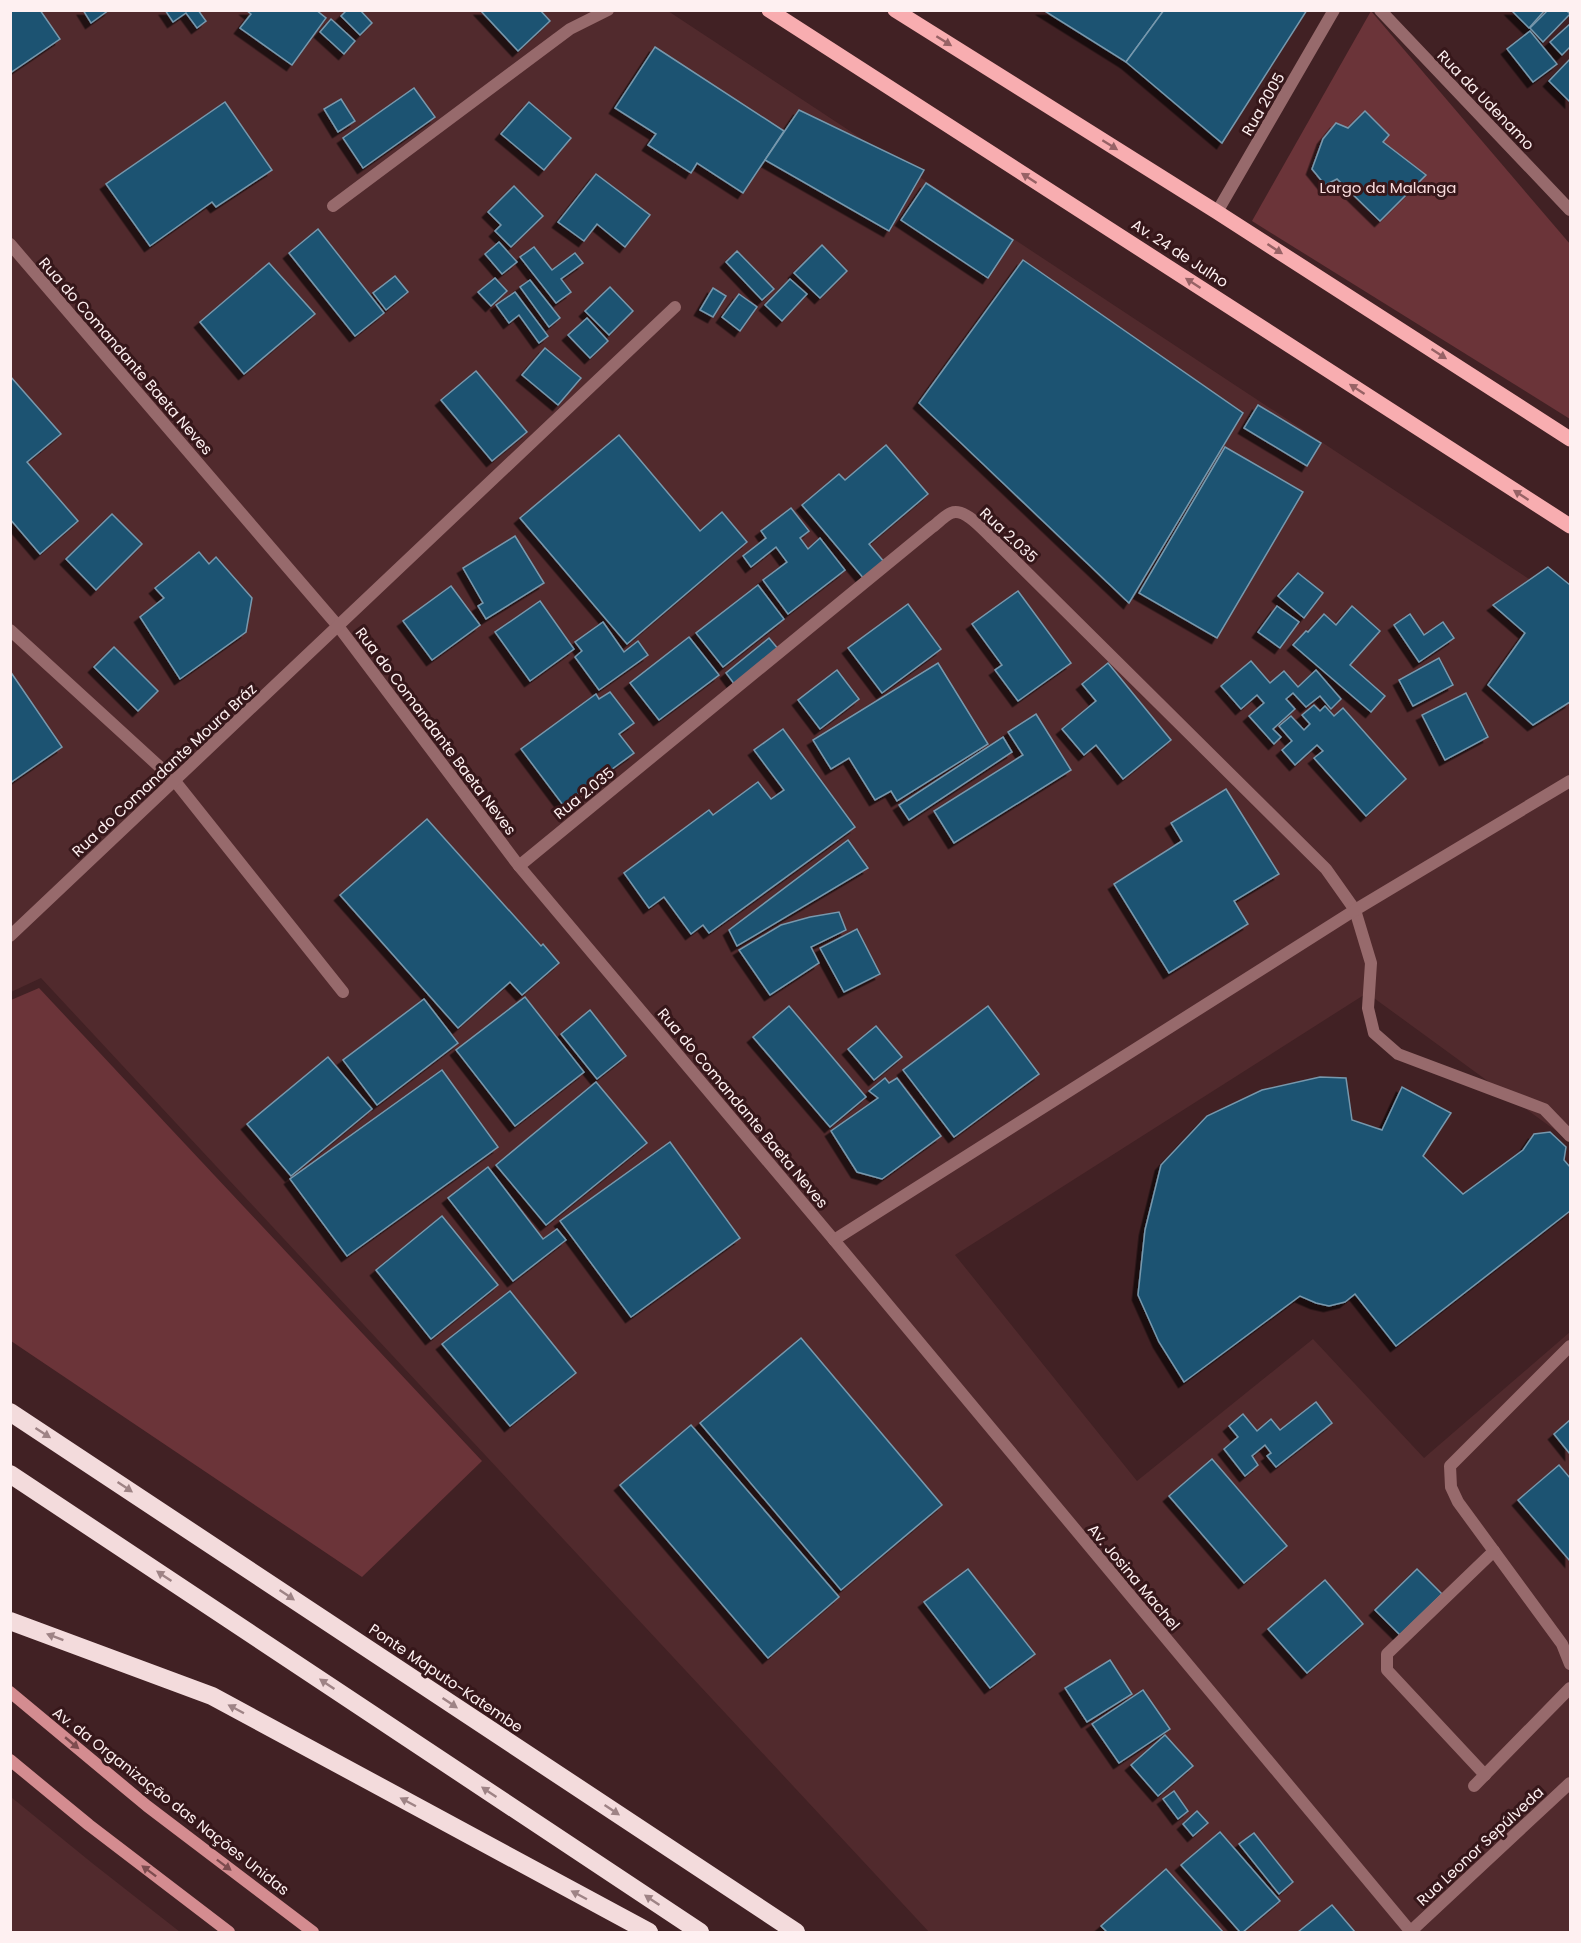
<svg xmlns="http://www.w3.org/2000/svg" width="1581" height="1943" font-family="Poppins,sans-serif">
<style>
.built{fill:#512a2d}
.green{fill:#6b3439}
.building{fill:#1a5372;stroke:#7798ad;stroke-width:1.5;filter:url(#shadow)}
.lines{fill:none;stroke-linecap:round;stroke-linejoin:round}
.lane{stroke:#976a6c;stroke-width:12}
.street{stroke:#976a6c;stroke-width:12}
.secondary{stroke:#d48c90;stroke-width:12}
.primary{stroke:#f8adb0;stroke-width:15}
.highway{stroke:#f3dbdc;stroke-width:18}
.oneway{fill:#976265}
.oneway2{fill:#9e8385}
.oneway3{fill:#7d4c4f}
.labels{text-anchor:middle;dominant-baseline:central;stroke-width:6;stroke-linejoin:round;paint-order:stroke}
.street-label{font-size:15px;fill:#fef0f1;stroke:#36171a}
.park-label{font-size:15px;fill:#f9dcdd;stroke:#36171a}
</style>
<defs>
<filter id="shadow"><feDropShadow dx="-5.5" dy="5.5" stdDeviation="0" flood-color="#0009"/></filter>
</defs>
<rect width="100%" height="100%" fill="#412124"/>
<g class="built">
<polygon points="10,11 668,11 1570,606 1570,1141 1367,993 955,1255 1137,1481 1313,1339 1424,1458 1570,1332 1570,1932 929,1932 41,978 11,992"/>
<polygon points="11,1797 92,1863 180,1932 11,1932"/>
</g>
<g class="green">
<polygon points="1371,11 1570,244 1570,419 1252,221"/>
<polygon points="39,988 482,1461 362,1577 11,1341 11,1000"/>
</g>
<g class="building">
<polygon points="10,10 40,10 60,39 10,73"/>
<polygon points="83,10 109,10 91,23"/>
<polygon points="165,10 198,10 206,21 197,28 186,13 173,22"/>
<polygon points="246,10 316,10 326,18 292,65 240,28 251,14"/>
<polygon points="347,10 360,10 372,23 360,35 341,16"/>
<polygon points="480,10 540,10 550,21 518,51"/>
<polygon points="1043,10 1164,10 1126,62"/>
<polygon points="1164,10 1307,10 1222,143 1126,62"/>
<polygon points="1511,10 1545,10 1529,28"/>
<polygon points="1548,10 1566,10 1570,14 1543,42 1530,28"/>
<polygon points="331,19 355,41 344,54 320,32"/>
<polygon points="1570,24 1570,47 1562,55 1550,42"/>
<polygon points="1530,31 1557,64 1533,82 1507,49"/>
<polygon points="655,47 784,131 743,193 697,163 691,173 648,145 656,134 615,108"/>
<polygon points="1570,59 1570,102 1549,81"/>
<polygon points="414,88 435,117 363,168 343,138"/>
<polygon points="341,99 355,121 338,132 324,109"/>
<polygon points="225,102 272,170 216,207 212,202 150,246 106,184"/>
<polygon points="529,102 571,138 544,170 501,134"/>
<polygon points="799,110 924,170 889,231 765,160"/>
<polygon points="1365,111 1389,135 1383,142 1426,175 1380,221 1337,179 1325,185 1312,169 1323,139 1336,123 1348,128"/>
<polygon points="596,174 650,215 625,247 597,224 584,241 558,222"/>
<polygon points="926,183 1013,240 988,278 901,220"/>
<polygon points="514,186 543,216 511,247 495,231 501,225 488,212"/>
<polygon points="318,229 384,313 355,336 289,253"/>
<polygon points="499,242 517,262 502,274 485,254"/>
<polygon points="822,245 847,271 820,298 794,273"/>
<polygon points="534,247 552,270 575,253 583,263 561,279 571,292 556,303 520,257"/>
<polygon points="737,251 774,289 762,300 726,262"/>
<polygon points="1023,260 1243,413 1129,603 919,403"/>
<polygon points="269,263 315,314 244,374 200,322"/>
<polygon points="395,276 408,292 386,310 373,293"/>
<polygon points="495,278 507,291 491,306 478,292"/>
<polygon points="790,279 807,294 782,321 765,305"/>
<polygon points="530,280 560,318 549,327 520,287"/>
<polygon points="610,287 633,311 609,335 585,311"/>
<polygon points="713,288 726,296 713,317 700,310"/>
<polygon points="515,292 548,336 539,343 519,315 509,323 496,305"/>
<polygon points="739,294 757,307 740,331 722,317"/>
<polygon points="587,318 608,341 590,358 568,335"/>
<polygon points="545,348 581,378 558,405 522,375"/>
<polygon points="476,371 527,432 492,461 441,400"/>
<polygon points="10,376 61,434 27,462 78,521 40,554 10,519"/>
<polygon points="1258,405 1321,443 1307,466 1244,428"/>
<polygon points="619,435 700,531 722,512 747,542 627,644 520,518"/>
<polygon points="886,445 928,494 869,544 885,563 865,580 802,505 839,474 845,480"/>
<polygon points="1225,447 1303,492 1217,638 1139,593"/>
<polygon points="791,508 809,531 800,538 808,549 820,538 845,570 788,614 763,580 787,562 776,547 751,567 743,556 766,538 761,531"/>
<polygon points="112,514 142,544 96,590 66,559"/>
<polygon points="515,536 544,583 486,619 478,606 483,603 463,568"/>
<polygon points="199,552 209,564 216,557 252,598 246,632 180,679 140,617 164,598 155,588"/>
<polygon points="1548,567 1570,585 1570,702 1533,725 1488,685 1525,633 1493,605"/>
<polygon points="1298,573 1323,593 1304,618 1278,596"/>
<polygon points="758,585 784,619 723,667 696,633"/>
<polygon points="451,586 480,625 432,660 403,621"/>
<polygon points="1018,591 1071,663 1018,701 995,670 1002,665 972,624"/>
<polygon points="540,601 574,649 530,681 495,632"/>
<polygon points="908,604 941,649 882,693 848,648"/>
<polygon points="1277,606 1299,622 1280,648 1258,632"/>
<polygon points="1352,606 1380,631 1350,665 1385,696 1371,712 1293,645 1306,631 1308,632 1324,614 1336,625"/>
<polygon points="1410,614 1424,635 1443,622 1454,638 1419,662 1394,625"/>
<polygon points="603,622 624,652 638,641 648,655 599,690 575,657 582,651 575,642"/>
<polygon points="689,637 719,675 659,720 630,683"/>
<polygon points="769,638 779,650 735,685 726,673"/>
<polygon points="114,647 158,691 138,711 94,667"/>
<polygon points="1439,658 1453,685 1413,706 1399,680"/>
<polygon points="1251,661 1270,683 1284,671 1298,687 1316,670 1341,699 1331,709 1320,696 1306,707 1293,693 1286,699 1295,709 1273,729 1281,737 1274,744 1249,716 1264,703 1257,695 1241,709 1221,686"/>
<polygon points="938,663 988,744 897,801 891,791 875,800 849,758 831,769 813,740"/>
<polygon points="1108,663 1171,740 1123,779 1096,745 1084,755 1062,729 1096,701 1082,684"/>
<polygon points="837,670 859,699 820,729 798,700"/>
<polygon points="10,671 62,747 10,783"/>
<polygon points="610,692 634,723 619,734 634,753 563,805 521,749 596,694 599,699"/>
<polygon points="1466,693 1488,737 1445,760 1422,715"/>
<polygon points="1314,705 1320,711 1325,706 1334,716 1343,708 1406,779 1366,816 1314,758 1323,751 1317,745 1295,765 1282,750 1292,741 1279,726 1291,716 1304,730 1310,724 1302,715"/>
<polygon points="1036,714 1071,770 954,843 934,811 1023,755 1008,732"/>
<polygon points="783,729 855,827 709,933 703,925 691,934 664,897 649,908 624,873 709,810 713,815 758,782 771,799 784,790 754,750"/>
<polygon points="1003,737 1012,752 909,820 899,805"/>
<polygon points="1226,789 1279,874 1234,901 1248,924 1169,973 1114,884 1182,841 1171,823"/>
<polygon points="427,819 541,946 543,944 559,963 522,995 510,982 458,1028 340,895"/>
<polygon points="848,840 868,868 737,946 729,930"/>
<polygon points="839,912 846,930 811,947 819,963 770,995 739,950 781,925 810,917"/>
<polygon points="857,929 880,974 844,992 820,948"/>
<polygon points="525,997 584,1072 515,1126 456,1050"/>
<polygon points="424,999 458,1043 377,1105 343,1060"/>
<polygon points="789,1006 866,1097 830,1127 753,1037"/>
<polygon points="988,1006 1039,1074 954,1137 903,1070"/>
<polygon points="590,1010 626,1056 597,1079 561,1034"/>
<polygon points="876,1026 902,1057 874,1080 848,1049"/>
<polygon points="328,1057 372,1109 291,1176 247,1124"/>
<polygon points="442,1070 498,1147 347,1256 290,1179"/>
<polygon points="1320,1077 1346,1078 1352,1120 1382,1130 1402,1087 1451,1113 1423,1156 1463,1194 1523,1150 1534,1134 1550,1132 1566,1147 1564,1160 1570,1167 1570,1211 1396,1346 1355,1294 1345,1302 1329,1306 1316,1303 1300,1296 1184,1382 1159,1342 1138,1295 1145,1230 1161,1165 1207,1116 1262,1090"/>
<polygon points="885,1078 889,1083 897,1078 941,1136 882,1179 857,1172 831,1131 878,1098 869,1091"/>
<polygon points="596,1082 647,1143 546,1225 496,1165"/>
<polygon points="670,1142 740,1238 631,1317 560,1221"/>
<polygon points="488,1167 543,1239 557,1229 566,1240 513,1281 448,1198"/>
<polygon points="442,1216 498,1285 431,1339 376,1270"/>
<polygon points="510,1291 576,1373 510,1426 442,1344"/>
<polygon points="801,1338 942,1505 841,1590 700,1423"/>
<polygon points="1316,1402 1332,1423 1276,1467 1267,1456 1271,1453 1265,1445 1252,1456 1258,1465 1245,1476 1224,1449 1238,1437 1229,1426 1243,1414 1257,1431 1271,1419 1280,1430"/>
<polygon points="1570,1420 1570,1454 1554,1434"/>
<polygon points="691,1425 839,1597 768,1658 620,1485"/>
<polygon points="1212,1459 1287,1546 1244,1583 1169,1496"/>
<polygon points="1559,1465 1570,1478 1570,1561 1518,1500"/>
<polygon points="968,1569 1035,1654 990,1688 924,1602"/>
<polygon points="1417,1569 1442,1594 1400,1635 1375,1610"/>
<polygon points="1325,1580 1363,1624 1307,1673 1268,1629"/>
<polygon points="1110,1660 1132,1694 1087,1722 1065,1688"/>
<polygon points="1143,1690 1170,1729 1119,1763 1092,1724"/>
<polygon points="1165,1735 1193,1766 1158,1796 1131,1765"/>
<polygon points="1174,1791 1188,1811 1178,1819 1163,1799"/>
<polygon points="1197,1811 1208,1823 1193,1836 1183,1824"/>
<polygon points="1220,1832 1280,1901 1243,1932 1240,1932 1181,1865"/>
<polygon points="1254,1833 1293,1882 1279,1894 1239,1844"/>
<polygon points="1166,1869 1223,1932 1107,1932 1101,1926"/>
<polygon points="1332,1905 1355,1932 1298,1932"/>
</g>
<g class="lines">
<g class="lane">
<polyline points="10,630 174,780 343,992"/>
<polyline points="1355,910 1371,963 1368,1008 1374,1033 1398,1054 1544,1109 1570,1136"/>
<polyline points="1570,1346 1450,1466 1451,1487 1458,1502 1562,1644 1570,1664"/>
<polyline points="1485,1775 1387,1670 1387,1654 1494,1551"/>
<polyline points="1474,1786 1570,1688"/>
</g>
<g class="street">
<polyline points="1380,10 1570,210"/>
<polyline points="333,206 570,29 608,10"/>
<polyline points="1217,212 1334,10"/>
<polyline points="10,244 338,626 519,866 834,1240 1411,1932"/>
<path d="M 519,866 L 931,528 C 937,524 944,516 951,513 C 965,507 984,531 994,540 L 1326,869 L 1355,910"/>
<polyline points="10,936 675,307"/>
<polyline points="834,1240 1355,910 1570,781"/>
<polyline points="1410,1932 1570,1783"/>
</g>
<g class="secondary">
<polyline points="10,1692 147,1806 313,1932"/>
<polyline points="10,1760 89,1825 229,1932"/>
</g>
<g class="primary">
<polyline points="769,10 1570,526"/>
<polyline points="895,10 1217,212 1570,439"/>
</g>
<g class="highway">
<polyline points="10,1412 796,1932"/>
<polyline points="10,1474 700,1932"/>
<polyline points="10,1621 212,1696 649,1932"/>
</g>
</g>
<defs><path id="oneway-solid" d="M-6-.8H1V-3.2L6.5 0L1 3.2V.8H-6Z" transform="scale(1.5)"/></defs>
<g class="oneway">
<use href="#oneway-solid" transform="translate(944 41) rotate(32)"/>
<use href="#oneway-solid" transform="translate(1110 145) rotate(32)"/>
<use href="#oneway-solid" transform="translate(1029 178) rotate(-147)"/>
<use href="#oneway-solid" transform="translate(1275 249) rotate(33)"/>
<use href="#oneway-solid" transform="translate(1193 283) rotate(-147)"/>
<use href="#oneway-solid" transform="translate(1439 354) rotate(33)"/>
<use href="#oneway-solid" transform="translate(1357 389) rotate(-147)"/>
<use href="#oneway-solid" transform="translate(1521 495) rotate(-147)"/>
</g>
<g class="oneway2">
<use href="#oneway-solid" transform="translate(43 1433) rotate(33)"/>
<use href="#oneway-solid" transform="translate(125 1487) rotate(34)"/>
<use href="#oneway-solid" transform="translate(164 1576) rotate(-146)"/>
<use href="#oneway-solid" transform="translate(287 1595) rotate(34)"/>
<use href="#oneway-solid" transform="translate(55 1637) rotate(-159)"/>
<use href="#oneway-solid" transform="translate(327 1684) rotate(-146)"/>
<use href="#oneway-solid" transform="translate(450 1703) rotate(34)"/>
<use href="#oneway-solid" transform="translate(236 1709) rotate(-152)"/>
<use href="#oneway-solid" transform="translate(489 1792) rotate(-146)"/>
<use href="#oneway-solid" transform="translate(408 1802) rotate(-152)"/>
<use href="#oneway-solid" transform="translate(612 1810) rotate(34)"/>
<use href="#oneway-solid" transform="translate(579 1895) rotate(-152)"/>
<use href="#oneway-solid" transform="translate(652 1900) rotate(-146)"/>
</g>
<g class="oneway3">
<use href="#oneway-solid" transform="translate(72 1743) rotate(40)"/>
<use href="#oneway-solid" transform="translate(224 1865) rotate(37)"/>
<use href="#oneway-solid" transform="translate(149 1871) rotate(-143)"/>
</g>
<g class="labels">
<g class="street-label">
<text transform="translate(1486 100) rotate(46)">Rua da Udenamo</text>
<text transform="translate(1263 104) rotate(-60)">Rua 2005</text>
<text transform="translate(1180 253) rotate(33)">Av. 24 de Julho</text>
<text transform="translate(126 356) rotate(49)">Rua do Comandante Baeta Neves</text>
<text transform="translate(1009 535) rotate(43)">Rua 2.035</text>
<text transform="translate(436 731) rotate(53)">Rua do Comandante Baeta Neves</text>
<text transform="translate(164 770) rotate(-43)">Rua do Comandante Moura Bráz</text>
<text transform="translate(584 793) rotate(-39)">Rua 2.035</text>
<text transform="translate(743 1108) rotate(50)">Rua do Comandante Baeta Neves</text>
<text transform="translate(1134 1577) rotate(50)">Av. Josina Machel</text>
<text transform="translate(446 1678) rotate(34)">Ponte Maputo-Katembe</text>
<text transform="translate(171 1801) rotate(38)">Av. da Organização das Nações Unidas</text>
<text transform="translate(1480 1846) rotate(-43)">Rua Leonor Sepúlveda</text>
</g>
<g class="park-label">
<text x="1388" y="187">Largo da Malanga</text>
</g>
</g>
<rect width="1581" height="1943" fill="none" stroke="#fef0f1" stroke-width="24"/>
</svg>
